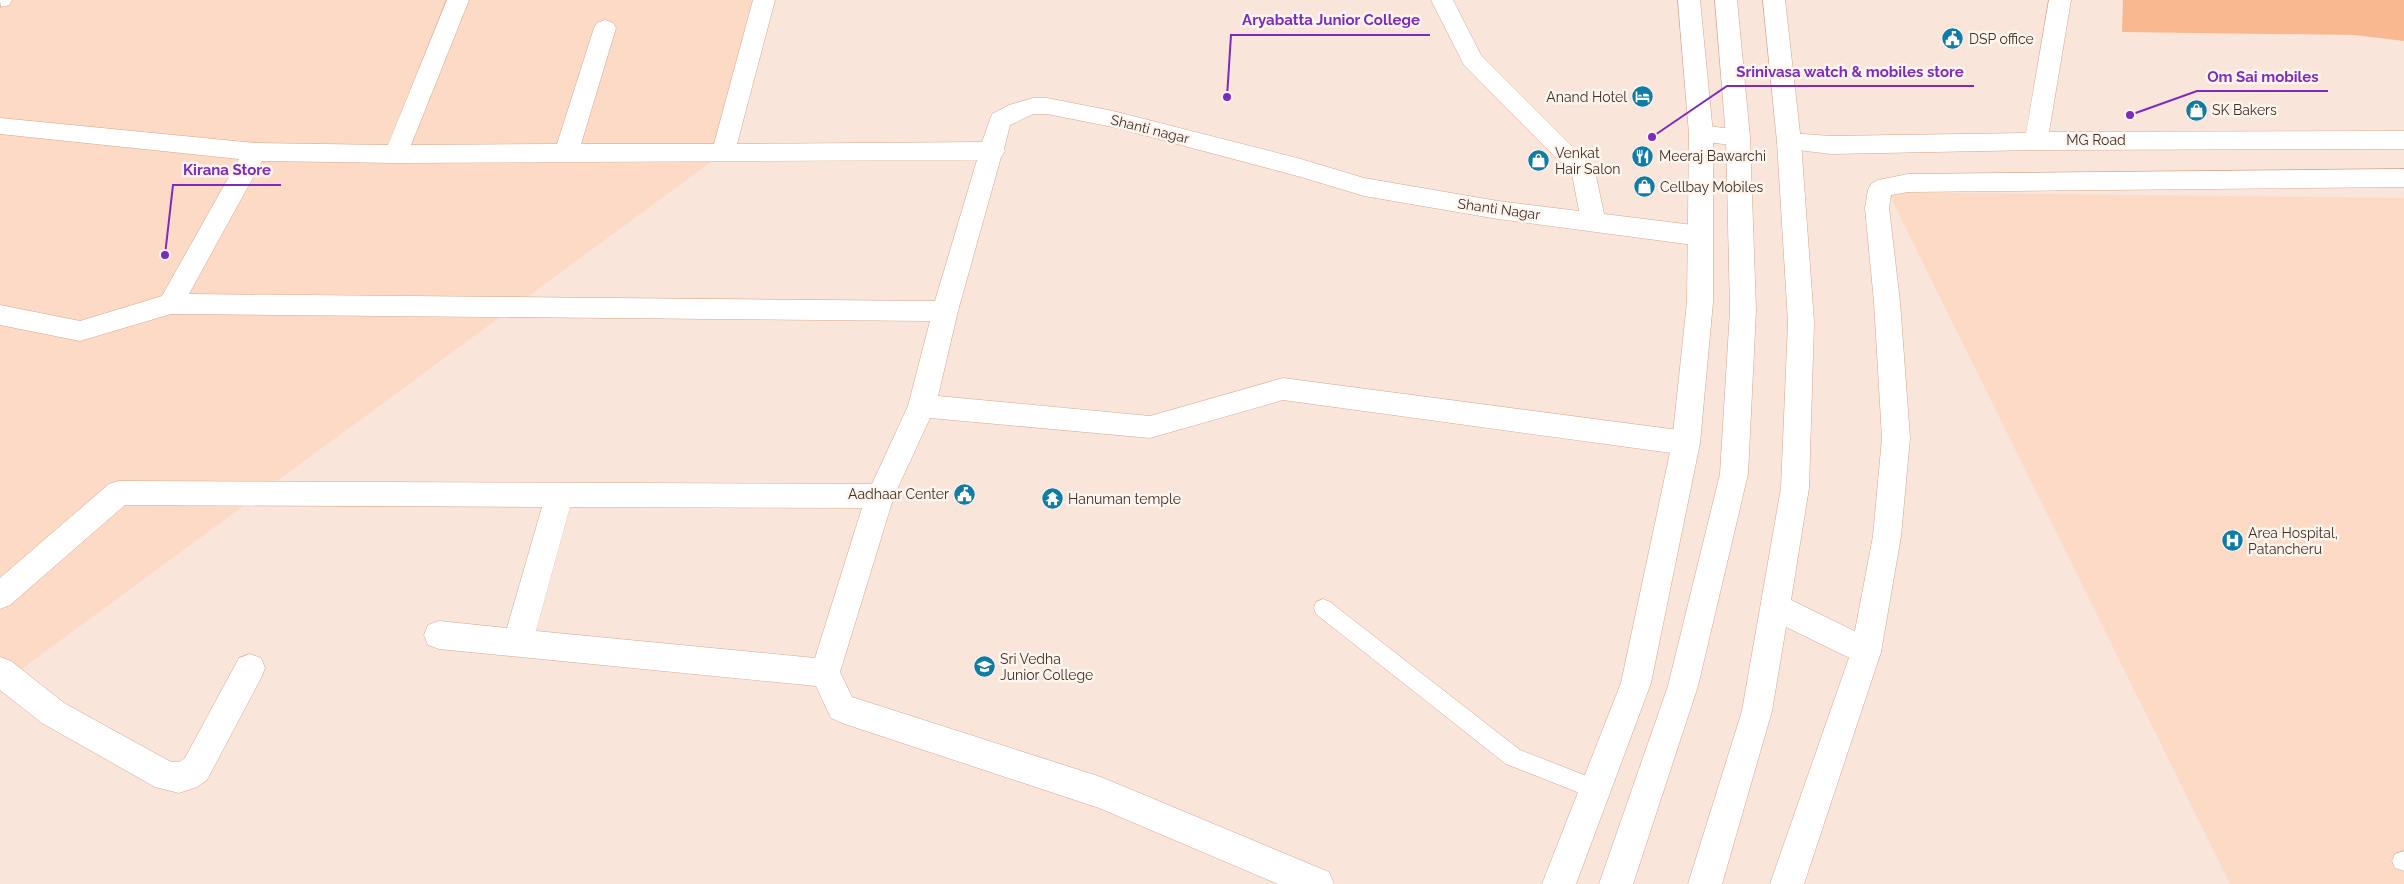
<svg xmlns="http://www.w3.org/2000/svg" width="2404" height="884" font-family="Raleway,sans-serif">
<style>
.built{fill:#fcdac6}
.green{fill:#fab891}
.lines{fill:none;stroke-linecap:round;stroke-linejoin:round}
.lane-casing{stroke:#d5a68b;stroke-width:1}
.street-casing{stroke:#d5a68b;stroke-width:1}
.secondary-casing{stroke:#d5a68b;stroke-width:1}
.highway-casing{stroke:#d5a68b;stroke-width:1}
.lane{fill:#fff;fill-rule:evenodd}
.street{fill:#fff;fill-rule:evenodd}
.secondary{fill:#fff;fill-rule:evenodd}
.highway{fill:#fff;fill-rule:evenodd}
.labels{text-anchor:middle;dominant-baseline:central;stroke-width:5;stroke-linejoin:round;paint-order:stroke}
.poi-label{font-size:14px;fill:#422f24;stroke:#fff5ef;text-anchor:start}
.street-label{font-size:14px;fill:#422f24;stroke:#fff5ef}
.leader{fill:none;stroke:#7b2cbf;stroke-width:2}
.callout-dot{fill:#7b2cbf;stroke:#fff5ef;stroke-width:2}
.callout-label{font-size:15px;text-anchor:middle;font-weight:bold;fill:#7b2cbf;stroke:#fff5ef;stroke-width:5;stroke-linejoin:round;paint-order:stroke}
</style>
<rect width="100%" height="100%" fill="#f9e5da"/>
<g class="built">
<polygon points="0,0 769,0 723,153 0,685"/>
<polygon points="1888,192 2404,198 2404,884 2230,884"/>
</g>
<polygon class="green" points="2123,0 2404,0 2404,41 2355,35 2122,32"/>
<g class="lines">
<defs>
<g id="lane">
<polygon points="1323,599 1330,602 1520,750 1602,782 1605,789 1602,796 1595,799 1506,764 1316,614 1314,608 1316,602"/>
<polygon points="2404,851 2404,871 2395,868 2392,861 2395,854"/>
</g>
<g id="street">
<polygon points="0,0 12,0 9,5 1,7"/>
<path d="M 447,0 L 469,0 L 411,145 L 557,144 L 594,28 L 597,23 L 605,20 L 613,23 L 616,28 L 581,144 L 714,144 L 753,0 L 775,0 L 737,144 L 982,142 L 992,114 L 1009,105 L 1033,98 L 1047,98 L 1113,111 L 1301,159 L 1364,178 L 1498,201 L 1579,211 L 1572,174 L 1464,65 L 1431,0 L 1453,0 L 1481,55 L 1591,165 L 1595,171 L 1604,214 L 1701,226 L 1710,229 L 1713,236 L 1710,243 L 1701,246 L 1498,219 L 1364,196 L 1301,177 L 1113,127 L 1047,114 L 1033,114 L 1010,125 L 1004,149 L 1005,151 L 1001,157 L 958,311 L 938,396 L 1150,416 L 1283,378 L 1686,431 L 1696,435 L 1700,443 L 1696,451 L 1686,455 L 1283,400 L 1150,438 L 930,418 L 894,496 L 840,672 L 852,697 L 1101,777 L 1329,872 L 1334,884 L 1278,884 L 1099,808 L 842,723 L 831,718 L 816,686 L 439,649 L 428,645 L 424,635 L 428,625 L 439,621 L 507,628 L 542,507 L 125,505 L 10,605 L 0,609 L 0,578 L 109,484 L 119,481 L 872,484 L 908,406 L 930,321 L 171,314 L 80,341 L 0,325 L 0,305 L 80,321 L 162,296 L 239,159 L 0,134 L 0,118 L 255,143 L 388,145 ZM 977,160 L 935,301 L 189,294 L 262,161 L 396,163 ZM 570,507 L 862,508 L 815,658 L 536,631 Z"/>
<polygon points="2049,0 2071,0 2049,132 2404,131 2404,149 2036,150 1831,154 1781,148 1777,142 1781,136 1789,133 1831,136 2026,133"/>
<polygon points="1701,125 1746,131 1750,137 1746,143 1738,146 1693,140 1689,134 1693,128"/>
<polygon points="2404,169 2404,187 1908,192 1891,195 1889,208 1900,302 1910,438 1901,536 1881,652 1804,884 1770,884 1851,652 1873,536 1882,438 1874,302 1865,208 1868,190 1871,184 1878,180 1908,174"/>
<polygon points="250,654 261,658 265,668 261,678 207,780 197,787 179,793 155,787 42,723 0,690 0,657 11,661 64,703 171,762 179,762 185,758 239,658"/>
</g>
<polygon id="secondary" points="1678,0 1700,0 1713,134 1713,302 1700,443 1651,683 1576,884 1542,884 1621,683 1672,443 1687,302 1689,134"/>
<g id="highway">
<polygon points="1715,0 1737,0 1750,137 1756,310 1748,474 1698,686 1633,884 1599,884 1668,686 1720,474 1730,310 1726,137"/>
<polygon points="1763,0 1785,0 1801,142 1814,322 1809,488 1791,600 1877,642 1881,652 1877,662 1866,666 1786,627 1772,711 1722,884 1688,884 1742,711 1781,488 1788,322 1777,142"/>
</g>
</defs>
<use href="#lane" class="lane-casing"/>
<use href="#street" class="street-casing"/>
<use href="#secondary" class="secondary-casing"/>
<use href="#highway" class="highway-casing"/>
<use href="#lane" class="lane"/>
<use href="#street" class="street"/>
<use href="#secondary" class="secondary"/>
<use href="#highway" class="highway"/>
</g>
<defs>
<symbol id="civic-disc" viewBox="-11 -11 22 22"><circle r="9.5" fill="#0f7ca5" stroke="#fff5ef"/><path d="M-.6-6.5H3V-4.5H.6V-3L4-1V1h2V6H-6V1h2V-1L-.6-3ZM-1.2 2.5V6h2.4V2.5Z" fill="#fff"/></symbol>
<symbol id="hotel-disc" viewBox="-11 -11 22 22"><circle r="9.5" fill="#0f7ca5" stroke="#fff5ef"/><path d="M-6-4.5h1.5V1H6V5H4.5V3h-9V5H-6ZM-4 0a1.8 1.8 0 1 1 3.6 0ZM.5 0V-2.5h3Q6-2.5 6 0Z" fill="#fff"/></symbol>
<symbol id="shop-disc" viewBox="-11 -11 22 22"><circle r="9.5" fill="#0f7ca5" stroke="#fff5ef"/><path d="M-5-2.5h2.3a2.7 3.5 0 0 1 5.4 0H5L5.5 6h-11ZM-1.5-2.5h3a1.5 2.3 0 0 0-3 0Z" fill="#fff"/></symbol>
<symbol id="restaurant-disc" viewBox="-11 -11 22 22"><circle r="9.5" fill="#0f7ca5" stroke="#fff5ef"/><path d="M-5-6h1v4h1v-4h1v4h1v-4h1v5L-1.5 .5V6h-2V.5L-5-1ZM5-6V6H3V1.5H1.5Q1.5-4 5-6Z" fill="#fff"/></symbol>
<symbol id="temple-disc" viewBox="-11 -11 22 22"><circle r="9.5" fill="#0f7ca5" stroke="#fff5ef"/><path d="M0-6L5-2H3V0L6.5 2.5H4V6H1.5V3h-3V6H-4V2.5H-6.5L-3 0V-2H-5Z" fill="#fff"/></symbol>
<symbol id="hospital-disc" viewBox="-11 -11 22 22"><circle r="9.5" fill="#0f7ca5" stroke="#fff5ef"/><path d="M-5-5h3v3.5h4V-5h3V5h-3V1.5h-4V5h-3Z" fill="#fff"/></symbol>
<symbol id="university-disc" viewBox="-11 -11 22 22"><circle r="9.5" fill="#0f7ca5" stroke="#fff5ef"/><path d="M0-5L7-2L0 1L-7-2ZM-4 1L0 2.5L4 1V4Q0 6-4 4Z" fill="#fff"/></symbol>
</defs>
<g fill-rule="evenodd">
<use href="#civic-disc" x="1940" y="26" width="25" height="25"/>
<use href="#hotel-disc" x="1630" y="84" width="25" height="25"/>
<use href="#shop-disc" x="2184" y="98" width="25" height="25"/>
<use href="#restaurant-disc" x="1630" y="144" width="25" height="25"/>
<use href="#shop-disc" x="1526" y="148" width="25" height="25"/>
<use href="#shop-disc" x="1632" y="174" width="25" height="25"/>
<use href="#civic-disc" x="952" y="482" width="25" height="25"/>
<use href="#temple-disc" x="1040" y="486" width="25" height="25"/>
<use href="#hospital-disc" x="2220" y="528" width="25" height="25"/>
<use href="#university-disc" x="972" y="654" width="25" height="25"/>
</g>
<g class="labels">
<g class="poi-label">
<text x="1969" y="39">DSP office</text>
<text x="1627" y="97" text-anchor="end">Anand Hotel</text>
<text x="2212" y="110">SK Bakers</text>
<text x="1555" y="153">Venkat<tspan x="1555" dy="16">Hair Salon</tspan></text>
<text x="1659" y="156">Meeraj Bawarchi</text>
<text x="1660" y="187">Cellbay Mobiles</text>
<text x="949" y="494" text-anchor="end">Aadhaar Center</text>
<text x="1068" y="499">Hanuman temple</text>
<text x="2248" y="533">Area Hospital,<tspan x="2248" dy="16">Patancheru</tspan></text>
<text x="1000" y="659">Sri Vedha<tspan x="1000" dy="16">Junior College</tspan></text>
</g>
<g class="street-label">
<text transform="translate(1150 129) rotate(14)">Shanti nagar</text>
<text x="2096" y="140">MG Road</text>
<text transform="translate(1499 209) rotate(8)">Shanti Nagar</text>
</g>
</g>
<path class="leader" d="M1227 97L1231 35H1430M1652 137L1727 86H1974M2130 115L2197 91H2328M165 255L173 185H281"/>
<g class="callout-dot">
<circle cx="1227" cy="97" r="5"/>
<circle cx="1652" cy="137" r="5"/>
<circle cx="2130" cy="115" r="5"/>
<circle cx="165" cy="255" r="5"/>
</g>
<g class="callout-label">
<text x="1331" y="25">Aryabatta Junior College</text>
<text x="1850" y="77">Srinivasa watch &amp; mobiles store</text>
<text x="2263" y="82">Om Sai mobiles</text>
<text x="227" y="175">Kirana Store</text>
</g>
</svg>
